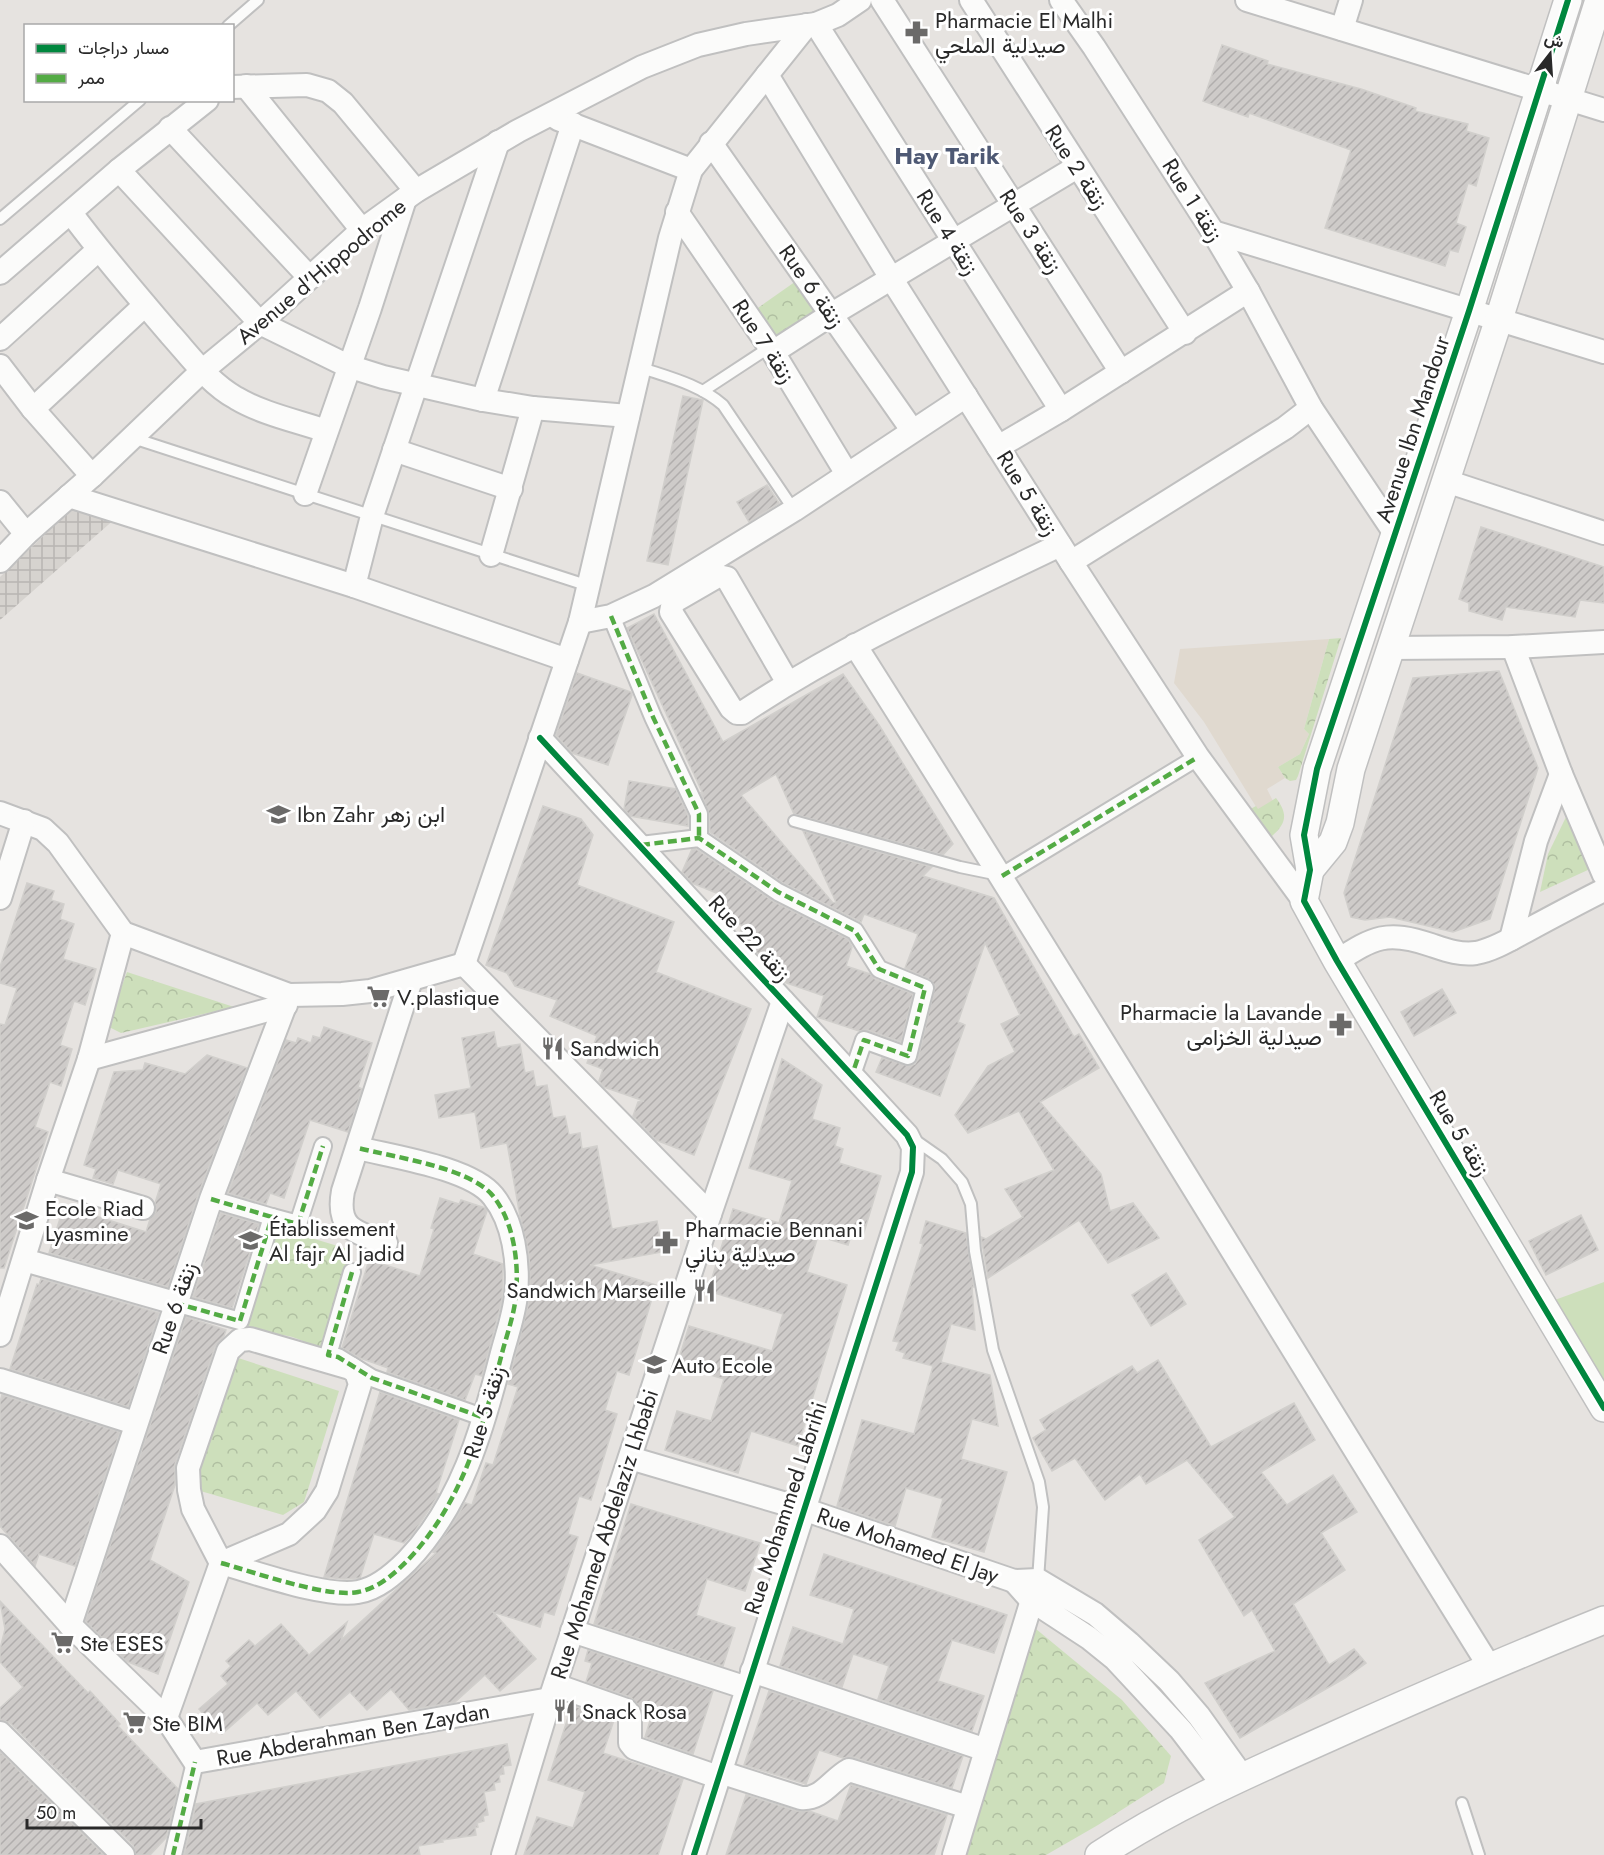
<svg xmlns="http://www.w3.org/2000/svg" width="1604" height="1855" font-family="Jost,Vazirmatn,sans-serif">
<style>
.education{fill:#e0d9cf}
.park{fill:url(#park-crowns)}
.garden{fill:#cddfbb}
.plaza{fill:url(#plaza-grid)}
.building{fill:url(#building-hatch);stroke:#d1cfcc;stroke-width:1.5}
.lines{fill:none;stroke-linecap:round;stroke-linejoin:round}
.service-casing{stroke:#c0c0c0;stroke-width:14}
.pedestrian-casing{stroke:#c0c0c0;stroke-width:20}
.minor-casing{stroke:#c0c0c0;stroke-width:26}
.tertiary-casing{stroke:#c0c0c0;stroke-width:30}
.service{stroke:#fbfbfa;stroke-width:10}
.pedestrian{stroke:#fbfbfa;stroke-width:16}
.minor{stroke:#fbfbfa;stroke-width:22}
.tertiary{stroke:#fbfbfa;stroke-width:27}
.quiet{stroke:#53ab44;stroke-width:4.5;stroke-dasharray:9 4.5;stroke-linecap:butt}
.cycleway-casing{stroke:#fff;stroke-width:10}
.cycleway{stroke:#00873e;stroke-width:6}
.labels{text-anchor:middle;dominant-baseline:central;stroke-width:6;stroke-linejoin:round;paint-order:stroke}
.poi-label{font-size:22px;fill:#292929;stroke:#fff;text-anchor:start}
.street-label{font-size:22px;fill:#292929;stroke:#fff}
.neighbourhood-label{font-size:24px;font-weight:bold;fill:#4e5974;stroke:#fff}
</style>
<defs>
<pattern id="park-crowns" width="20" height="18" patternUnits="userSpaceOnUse" patternTransform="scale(1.5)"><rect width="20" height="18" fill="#cddfbb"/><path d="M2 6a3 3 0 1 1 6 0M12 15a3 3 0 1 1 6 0" fill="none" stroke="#b0bfa1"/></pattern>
<pattern id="plaza-grid" width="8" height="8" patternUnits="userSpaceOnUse" patternTransform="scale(1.5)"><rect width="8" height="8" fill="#d6d3cf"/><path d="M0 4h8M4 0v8" fill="none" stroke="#b8b5b2"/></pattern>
<pattern id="building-hatch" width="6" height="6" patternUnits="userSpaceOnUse" patternTransform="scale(1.5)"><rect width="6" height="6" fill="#cecbc9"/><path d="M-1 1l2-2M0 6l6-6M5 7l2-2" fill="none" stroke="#b1aead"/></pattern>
</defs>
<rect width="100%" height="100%" fill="#e6e3e0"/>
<polygon class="education" points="1329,639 1304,729 1309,734 1300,754 1278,767 1285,778 1267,789 1273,801 1258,810 1204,722 1174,683 1180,649"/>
<g class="park">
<polygon points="799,279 820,310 776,340 755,310"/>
<polygon points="1341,638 1298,776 1296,780 1290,781 1285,778 1278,767 1300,754 1309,734 1304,729 1329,639"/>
<path d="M 1276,798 C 1288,814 1287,823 1271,837 L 1243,813 L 1256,806 L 1258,809 Z"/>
<polygon points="1566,817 1590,869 1540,892 1548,854"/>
<polygon points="127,972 234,1007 121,1033 107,1026"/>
<path d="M 278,1228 L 351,1250 L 322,1353 C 293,1331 276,1334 242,1334 Z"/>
<polygon points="232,1356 339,1391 304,1502 283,1515 197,1490 191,1481"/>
<polygon points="1036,1629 1122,1700 1171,1756 1164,1783 1098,1825 1046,1855 963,1855 1019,1636"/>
</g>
<polygon class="garden" points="1604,1282 1604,1385 1552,1301"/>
<polygon class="plaza" points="74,507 116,518 0,620 0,577"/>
<g class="building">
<polygon points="1222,45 1268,61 1267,64 1361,89 1416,108 1415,111 1468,124 1466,131 1489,138 1476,186 1468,183 1456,223 1466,227 1458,252 1450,250 1445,266 1325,228 1351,150 1249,113 1248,117 1203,101"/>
<polygon points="683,396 703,400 668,565 647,561"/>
<polygon points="767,485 779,503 749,522 737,502"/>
<polygon points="1481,527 1604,567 1604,603 1580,600 1575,617 1506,607 1502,620 1469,611 1469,603 1459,599"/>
<polygon points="654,614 723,742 843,674 879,725 953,844 943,855 794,814 776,774 741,795 833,903 836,902 803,831 932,867 923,876 994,898 1074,1037 1079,1034 1099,1068 1040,1102 1101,1174 1110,1211 1133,1203 1159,1238 1108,1263 1079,1220 988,1278 981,1237 986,1239 1023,1217 1005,1189 1054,1170 1019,1111 968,1133 955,1115 988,1066 1015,1052 1001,1024 1020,1015 985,943 958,1022 965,1025 940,1096 876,1072 882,1058 910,1066 915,1064 918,1059 935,986 929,979 905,968 918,934 864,914 861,922 783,883 710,832 709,814 701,793 703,794 627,628"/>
<polygon points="1499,671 1538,768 1490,919 1453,932 1390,917 1365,920 1351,917 1344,893 1413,678"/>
<polygon points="577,673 631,692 632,695 608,765 572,753 556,735"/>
<polygon points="629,781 676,789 688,816 688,826 630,816 624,809"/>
<polygon points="543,806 581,819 593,835 577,885 674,922 656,972 751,1009 694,1155 656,1140 633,1116 638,1102 644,1101 604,1087 599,1081 603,1069 587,1063 597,1036 550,1016 557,1000 515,986 507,973 486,965"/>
<polygon points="692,849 696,849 773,901 848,939 852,947 846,966 870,974 875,979 913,994 901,1042 868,1030 859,1031 817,1017 824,996 784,982 778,976 782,964 757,953 739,934 743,926 724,917 714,906 719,894 692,883 682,872"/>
<polygon points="27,883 54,891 51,900 64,904 60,919 74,924 63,959 96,969 85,1005 74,1001 60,1045 72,1049 61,1086 50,1082 35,1127 48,1132 4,1268 0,1268 0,1024 5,1025 17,988 0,983 0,967"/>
<polygon points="1442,989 1456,1013 1414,1036 1401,1012"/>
<polygon points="324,1027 372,1043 358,1087 362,1089 348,1132 310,1120 284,1198 270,1193 266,1204 228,1193 286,1040 296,1043 298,1038 311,1043 313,1036 320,1038"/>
<polygon points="494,1032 497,1048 520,1044 525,1073 533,1071 536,1087 547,1085 553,1118 565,1116 569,1135 580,1133 582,1149 597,1146 612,1229 657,1221 662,1252 590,1265 656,1285 629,1375 617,1371 605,1410 617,1414 591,1500 579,1496 568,1534 578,1537 554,1615 544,1612 540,1627 493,1612 536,1659 500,1691 485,1675 455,1702 409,1710 391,1689 367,1710 350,1692 320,1718 296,1691 268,1715 257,1703 222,1734 199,1709 228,1684 221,1676 231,1666 226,1661 249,1640 255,1646 281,1624 309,1655 347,1622 341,1640 436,1553 433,1552 453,1523 465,1503 472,1505 486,1463 493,1465 518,1387 508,1384 528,1305 530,1283 529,1254 520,1216 507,1143 481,1148 475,1112 439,1118 435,1095 471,1088 462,1038"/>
<polygon points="207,1055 247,1068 198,1195 168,1287 49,1253 64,1206 146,1232 150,1219 156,1212 155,1203 161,1184 118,1170 113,1184 93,1178 96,1169 84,1165 114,1072 143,1070 145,1063 185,1074"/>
<polygon points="782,1059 822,1085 812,1119 840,1128 835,1146 843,1149 839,1163 881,1176 862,1239 851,1236 848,1245 818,1236 807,1272 847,1285 798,1446 751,1431 738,1473 665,1450 677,1411 711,1421 724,1379 677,1365 689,1326 772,1351 783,1314 708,1291 733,1209 779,1223 792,1181 749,1168"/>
<polygon points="440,1198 459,1204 461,1200 485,1208 487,1211 473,1254 503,1264 502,1301 482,1376 475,1374 465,1400 387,1372 388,1368 360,1358 342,1348 369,1260 420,1276 434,1229 431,1228"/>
<polygon points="221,1213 259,1224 232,1308 193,1297"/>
<polygon points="1581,1215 1598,1250 1546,1275 1529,1241"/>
<polygon points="926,1221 966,1233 974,1287 972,1287 975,1330 951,1324 941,1362 990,1375 998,1426 972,1419 961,1459 1007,1472 984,1552 932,1537 943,1499 906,1488 895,1526 837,1506 862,1420 914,1434 933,1366 903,1358 905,1353 896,1350 899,1342 893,1341 923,1244 920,1243"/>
<polygon points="1166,1273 1186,1304 1151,1326 1132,1295"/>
<polygon points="41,1279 159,1313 128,1407 10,1369 37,1284 39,1285"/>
<polygon points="186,1317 226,1330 224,1336 215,1347 175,1464 175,1485 150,1560 189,1582 158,1674 126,1661 85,1621"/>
<polygon points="1158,1360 1211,1447 1294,1403 1315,1440 1261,1472 1287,1505 1333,1475 1357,1512 1321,1533 1345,1570 1293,1604 1329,1665 1354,1649 1366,1663 1345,1678 1240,1738 1205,1683 1275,1651 1252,1610 1244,1616 1199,1540 1235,1517 1187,1460 1146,1484 1140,1474 1105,1500 1075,1458 1052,1471 1033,1438 1046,1430 1040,1420 1132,1366 1137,1373"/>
<polygon points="380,1392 459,1420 436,1493 439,1494 415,1531 404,1543 374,1534 360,1578 345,1579 324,1577"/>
<polygon points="2,1395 120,1432 75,1566 39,1554 35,1566 0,1526 0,1402"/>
<polygon points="631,1504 760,1543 745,1591 707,1579 696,1615 735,1628 723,1666 594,1624"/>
<polygon points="824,1554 1007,1615 994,1653 952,1640 938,1681 984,1696 972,1731 878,1699 889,1666 853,1654 842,1687 780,1666 793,1627 843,1644 854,1609 810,1595"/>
<polygon points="0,1601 88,1693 90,1691 120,1724 118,1726 178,1789 166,1838 150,1855 136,1855 133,1845 10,1723 0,1720 0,1708 23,1687 0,1662 0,1649 5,1629"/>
<polygon points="588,1650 713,1691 693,1754 645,1737 653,1711 641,1707 630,1697 586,1682 592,1663 585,1661"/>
<polygon points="769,1691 963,1756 952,1788 853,1757 843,1758 819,1750 806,1784 744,1765"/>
<polygon points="572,1705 614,1720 603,1753 683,1779 658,1855 524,1855 537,1817 573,1828 585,1792 548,1780"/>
<polygon points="507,1744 511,1765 503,1766 504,1774 499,1775 500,1782 494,1783 495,1790 484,1792 488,1815 483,1816 484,1821 477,1823 478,1827 475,1828 476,1835 442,1840 443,1842 418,1846 420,1855 184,1855 196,1804"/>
<polygon points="0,1752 104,1855 0,1855"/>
<polygon points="851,1785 947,1815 934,1855 726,1855 746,1795 797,1811 809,1811 838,1821"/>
</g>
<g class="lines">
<defs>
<g id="service">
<polyline points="228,26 258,0"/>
<polyline points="0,219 140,100"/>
<path d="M 639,367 C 668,377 699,384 723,405 L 794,510"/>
<polyline points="703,391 770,347"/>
<polyline points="133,438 589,586"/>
<polyline points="794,821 960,867 999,875"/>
<polyline points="912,1138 942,1159 962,1182 971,1204 975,1251 993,1350 1039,1482 1043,1507 1038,1580"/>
<polyline points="1462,1803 1479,1855"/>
</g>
<g id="pedestrian">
<polyline points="611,616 653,717 699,814 699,838"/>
<polyline points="641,845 699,838 778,892 855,931 879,969 925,988 908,1056 864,1040 852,1075"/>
<polyline points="1002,876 1198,757"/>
<polyline points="211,1199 272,1217 275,1225"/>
<polyline points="352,1272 328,1355 338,1357 372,1378 485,1418"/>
<polyline points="175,1303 240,1321 272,1217 298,1224 323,1146"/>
<polyline points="173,1855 195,1762"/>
</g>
<g id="minor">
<polyline points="882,0 1121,372"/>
<polyline points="971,0 1185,333"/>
<polyline points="1061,0 1094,47 1213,232 1248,291 1311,408 1396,535"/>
<polyline points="1247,0 1604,110"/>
<polyline points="816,24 1061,410"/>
<polyline points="1342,29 1351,0"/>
<polyline points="767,75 891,278 1071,562 1198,757 1304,901"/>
<polyline points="246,86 362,230"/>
<polyline points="232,87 307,85 328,91 343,103 416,191"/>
<polyline points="558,119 691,170"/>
<polyline points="170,128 309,277"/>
<polyline points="711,143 912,430"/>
<polyline points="119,170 260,323 348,366 383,377 483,400 533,408 628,416"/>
<polyline points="677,212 773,352 847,474"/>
<path d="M 71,213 C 102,255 136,294 170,334 C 190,356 209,383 236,398 C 263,414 297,421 326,431"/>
<polyline points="1213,232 1604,352"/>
<polyline points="0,273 119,170 207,100"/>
<polyline points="0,339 98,250"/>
<polyline points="773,352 832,314 1077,167"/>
<polyline points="0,366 33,409 92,476"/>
<polyline points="483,400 573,124"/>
<polyline points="33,409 145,305"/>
<polyline points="998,447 1061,410 1248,291"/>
<polyline points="394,450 511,489"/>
<polyline points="1446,481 1604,533"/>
<polyline points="305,494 370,308 405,199"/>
<polyline points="69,496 354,586 567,660"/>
<polyline points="0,502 26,534"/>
<polyline points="491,555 533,408"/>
<polyline points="0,561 26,534 92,476 203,370 260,323 362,230 416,191 518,131 642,67 698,45 746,34 816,24 838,15 860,0"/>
<polyline points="1071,562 1285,428 1311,408"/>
<polyline points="354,586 372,516 498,142"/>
<polyline points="580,622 611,616 654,596 794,510 966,396"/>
<path d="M 855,645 C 1070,983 1277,1326 1489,1666"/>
<polyline points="1513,647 1561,774 1604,875"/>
<polyline points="1390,648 1513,647 1604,642"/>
<path d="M 788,683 L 727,578 L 718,576 L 673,602 L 671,612 L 731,708 L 737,713 L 742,713 C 842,646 952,597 1060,545"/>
<polyline points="540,738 907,1135 913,1147 912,1172 694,1855"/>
<polyline points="0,813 43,829 58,843 123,933 289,995 342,994 370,991 464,964"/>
<polyline points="0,898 24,821"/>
<polyline points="1511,939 1536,841 1561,774"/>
<path d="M 1337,961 C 1374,937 1387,930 1431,945 C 1446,950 1459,955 1476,953 C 1493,950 1511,939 1526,931 C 1552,917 1578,903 1604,890"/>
<polyline points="464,964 580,622 670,238 691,170 807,25"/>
<polyline points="464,964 710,1214"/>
<polyline points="89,1059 286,1005"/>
<polyline points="48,1180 143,1208"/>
<path d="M 386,1243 C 355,1232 336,1229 343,1191 L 411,980"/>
<polyline points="24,1260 175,1303"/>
<polyline points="0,1335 48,1180 89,1059 123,933"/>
<polygon points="250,1339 350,1368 356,1372 360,1384 327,1491 315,1510 289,1534 221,1563 193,1509 189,1490 188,1468 228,1351 240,1340"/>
<polyline points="0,1380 135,1423"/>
<polyline points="630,1458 803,1509 1014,1581"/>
<polyline points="0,1546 70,1625 166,1718 195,1762 550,1699"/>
<polyline points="70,1625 211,1199 289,995"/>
<polyline points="572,1631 747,1688"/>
<polyline points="752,1671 986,1750"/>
<polyline points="555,1685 626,1710 630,1715 630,1743 634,1748 718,1777"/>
<path d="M 166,1718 L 221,1563 C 254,1572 326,1598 358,1592 C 377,1589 394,1574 407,1561 C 461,1505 482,1431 501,1357 C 506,1337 514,1316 516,1295 C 519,1263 514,1222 493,1196 C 471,1168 394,1157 358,1148"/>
<polyline points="0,1733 123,1855"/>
<path d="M 720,1772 L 801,1798 C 822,1800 832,1779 849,1770 L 968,1807"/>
<polyline points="1223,1785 1181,1730 1115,1659 1089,1638 1031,1600 1014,1581 1038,1580 1095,1614 1129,1643 1169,1681 1199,1716 1242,1776"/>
<polyline points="503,1855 550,1699 710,1214 783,1001"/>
<polyline points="954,1855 1036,1587"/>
</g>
<g id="tertiary">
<polyline points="1568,0 1469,311 1317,769 1304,835 1310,870 1304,901 1337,961 1604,1408"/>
<polyline points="1310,870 1333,842 1340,823 1351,769 1499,319 1599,0"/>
<path d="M 1099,1855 C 1173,1806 1255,1771 1335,1735 C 1424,1695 1514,1656 1604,1620"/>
</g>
</defs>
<use href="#service" class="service-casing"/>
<use href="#pedestrian" class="pedestrian-casing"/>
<use href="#minor" class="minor-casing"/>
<use href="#tertiary" class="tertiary-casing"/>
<use href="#service" class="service"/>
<use href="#pedestrian" class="pedestrian"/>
<use href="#minor" class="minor"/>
<use href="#tertiary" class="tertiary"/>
<g class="quiet">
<polyline points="611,616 653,717 699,814 699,838"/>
<polyline points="641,845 699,838 778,892 855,931 879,969 925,988 908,1056 864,1040 852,1075"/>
<polyline points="1002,876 1198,757"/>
<polyline points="211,1199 272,1217 274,1222"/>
<polyline points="352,1272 328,1355 338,1357 372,1378 485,1418"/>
<polyline points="175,1303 240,1321 272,1217 298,1224 323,1146"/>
<path d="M 221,1563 C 254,1572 326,1598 358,1592 C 377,1589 394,1574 407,1561 C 461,1505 482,1431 501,1357 C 506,1337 514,1316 516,1295 C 519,1263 514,1222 493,1196 C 471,1168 394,1157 358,1148"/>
<polyline points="173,1855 195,1762"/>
</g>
<defs>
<g id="cycleway">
<polyline points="1568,0 1469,311 1317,769 1304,835 1310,870 1304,901 1337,961 1604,1408"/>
<polyline points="540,738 907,1135 913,1147 912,1172 694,1855"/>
</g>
</defs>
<use href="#cycleway" class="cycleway-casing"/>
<use href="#cycleway" class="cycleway"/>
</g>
<defs>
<symbol id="pharmacy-bare" viewBox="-9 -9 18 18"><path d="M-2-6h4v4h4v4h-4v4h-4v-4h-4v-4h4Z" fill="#6b6a69" stroke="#fff" stroke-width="2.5" paint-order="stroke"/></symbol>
<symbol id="school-bare" viewBox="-9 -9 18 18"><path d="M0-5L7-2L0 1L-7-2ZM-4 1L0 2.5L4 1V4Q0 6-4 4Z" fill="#6b6a69" stroke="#fff" stroke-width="2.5" paint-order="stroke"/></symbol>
<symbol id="supermarket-bare" viewBox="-9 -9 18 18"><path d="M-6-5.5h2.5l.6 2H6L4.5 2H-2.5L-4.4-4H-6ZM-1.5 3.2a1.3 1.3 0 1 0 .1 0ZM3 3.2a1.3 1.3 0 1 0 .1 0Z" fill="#6b6a69" stroke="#fff" stroke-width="2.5" paint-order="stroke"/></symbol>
<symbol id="restaurant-bare" viewBox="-9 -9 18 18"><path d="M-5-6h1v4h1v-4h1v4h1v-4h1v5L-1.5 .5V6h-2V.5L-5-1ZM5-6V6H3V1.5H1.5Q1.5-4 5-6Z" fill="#6b6a69" stroke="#fff" stroke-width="2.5" paint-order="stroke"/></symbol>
</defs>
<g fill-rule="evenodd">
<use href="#pharmacy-bare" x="900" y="16" width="33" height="33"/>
<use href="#school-bare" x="262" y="798" width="33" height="33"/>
<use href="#supermarket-bare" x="362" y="980" width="33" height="33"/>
<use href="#pharmacy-bare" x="1324" y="1008" width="33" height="33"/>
<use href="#restaurant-bare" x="536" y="1032" width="33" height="33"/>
<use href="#school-bare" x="10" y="1204" width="33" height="33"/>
<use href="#school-bare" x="234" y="1224" width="33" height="33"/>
<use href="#pharmacy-bare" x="650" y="1226" width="33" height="33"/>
<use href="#restaurant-bare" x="688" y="1274" width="33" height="33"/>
<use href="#school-bare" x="638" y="1348" width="33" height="33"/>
<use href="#supermarket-bare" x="46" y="1626" width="33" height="33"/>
<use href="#restaurant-bare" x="548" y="1694" width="33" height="33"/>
<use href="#supermarket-bare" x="118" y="1706" width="33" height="33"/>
</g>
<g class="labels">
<g class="poi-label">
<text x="935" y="20">Pharmacie El Malhi<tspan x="935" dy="25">صيدلية الملحي</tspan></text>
<text x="297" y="814">Ibn Zahr ابن زهر</text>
<text x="397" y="997">V.plastique</text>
<text x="1322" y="1012" text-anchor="end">Pharmacie la Lavande<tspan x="1322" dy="25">صيدلية الخزامى</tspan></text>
<text x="570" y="1048">Sandwich</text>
<text x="45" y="1208">Ecole Riad<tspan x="45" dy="25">Lyasmine</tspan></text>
<text x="269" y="1228">Établissement<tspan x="269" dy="25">Al fajr Al jadid</tspan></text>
<text x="685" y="1229">Pharmacie Bennani<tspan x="685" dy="25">صيدلية بناني</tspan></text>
<text x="686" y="1290" text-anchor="end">Sandwich Marseille</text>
<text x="672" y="1365">Auto Ecole</text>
<text x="80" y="1643">Ste ESES</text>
<text x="582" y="1711">Snack Rosa</text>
<text x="152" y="1723">Ste BIM</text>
</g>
<g class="street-label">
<text transform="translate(1077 167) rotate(57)">Rue 2 زنقة</text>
<text transform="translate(1193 200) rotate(58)">Rue 1 زنقة</text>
<text transform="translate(1031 231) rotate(57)">Rue 3 زنقة</text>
<text transform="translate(948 232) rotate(58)">Rue 4 زنقة</text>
<text transform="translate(321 271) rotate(-40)">Avenue d'Hippodrome</text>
<text transform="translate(812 286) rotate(55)">Rue 6 زنقة</text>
<text transform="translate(764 341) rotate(57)">Rue 7 زنقة</text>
<text transform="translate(1412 429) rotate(-72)">Avenue Ibn Mandour</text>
<text transform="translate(1028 493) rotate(58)">Rue 5 زنقة</text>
<text transform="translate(750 938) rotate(47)">Rue 22 زنقة</text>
<text transform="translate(1460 1133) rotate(59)">Rue 5 زنقة</text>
<text transform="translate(174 1308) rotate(-71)">Rue 6 زنقة</text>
<text transform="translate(484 1412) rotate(-73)">Rue 5 زنقة</text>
<text transform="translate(785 1508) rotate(-72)">Rue Mohammed Labrihi</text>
<text transform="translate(604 1534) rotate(-72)">Rue Mohamed Abdelaziz Lhbabi</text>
<text transform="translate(908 1545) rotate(19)">Rue Mohamed El Jay</text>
<text transform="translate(353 1734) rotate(-10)">Rue Abderahman Ben Zaydan</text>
</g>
<g class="neighbourhood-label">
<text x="947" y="155">Hay Tarik</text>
</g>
</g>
<rect x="24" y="24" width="210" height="78" fill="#ffffff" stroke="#a9a9a9" stroke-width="1.5"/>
<rect x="36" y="44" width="30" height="9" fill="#00873e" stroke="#a9a9a9" stroke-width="1.5"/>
<text x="78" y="54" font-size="18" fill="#292929">مسار دراجات</text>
<rect x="36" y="74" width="30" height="9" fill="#53ab44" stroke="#a9a9a9" stroke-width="1.5"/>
<text x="78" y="84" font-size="18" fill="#292929">ممر</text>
<g transform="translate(1550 54) rotate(17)" stroke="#ffffff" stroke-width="4.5" paint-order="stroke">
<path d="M0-4.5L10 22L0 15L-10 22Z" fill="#292929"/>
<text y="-9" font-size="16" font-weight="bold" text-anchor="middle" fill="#292929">ش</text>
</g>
<path d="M27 1819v9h174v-9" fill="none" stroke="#292929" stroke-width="3"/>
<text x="36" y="1819" font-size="18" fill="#292929" stroke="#ffffff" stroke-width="4.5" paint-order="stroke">50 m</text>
</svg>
